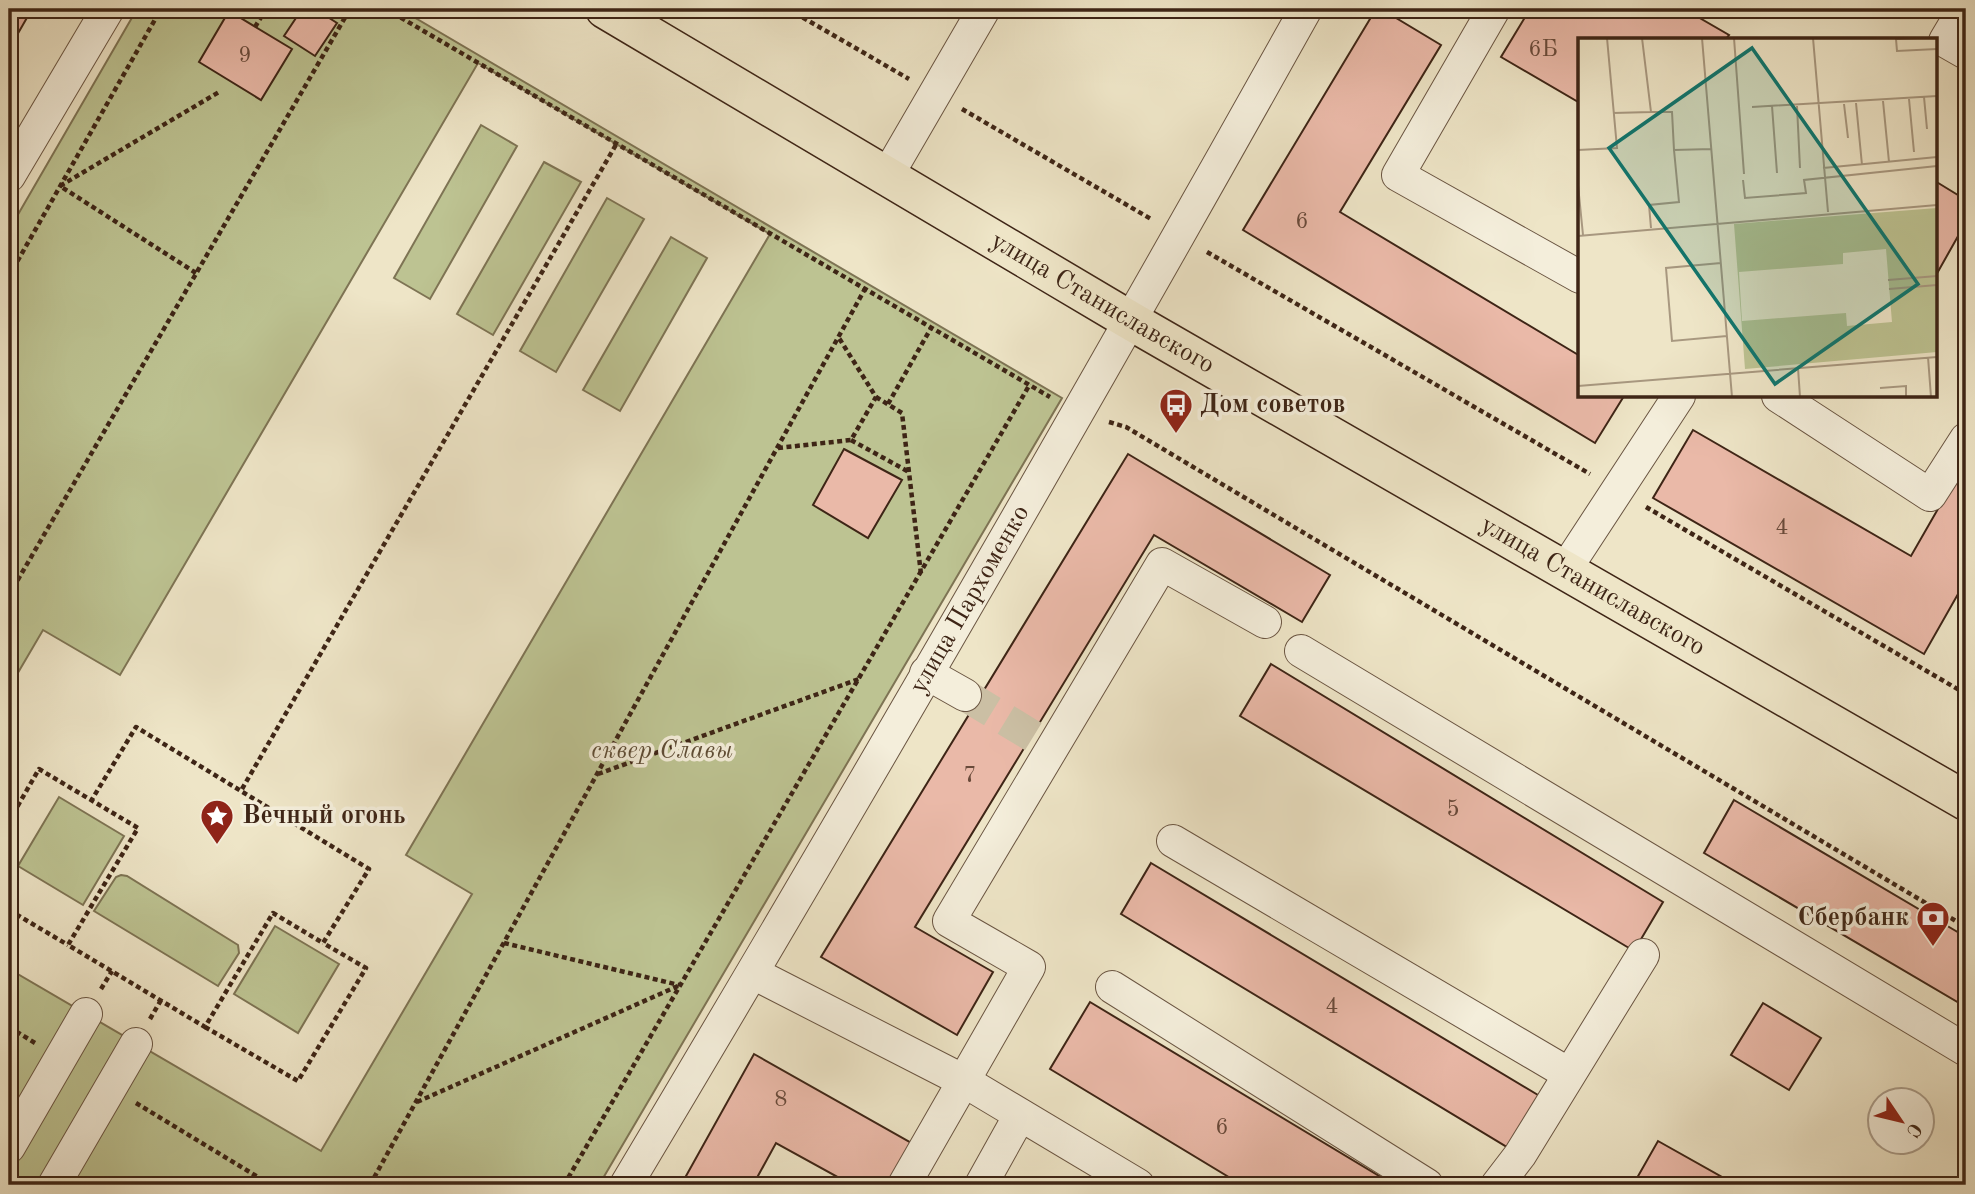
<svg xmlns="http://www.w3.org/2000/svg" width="1975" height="1194" font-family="'Old Standard TT',serif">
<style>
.green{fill:#bdc392;stroke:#7e7454;stroke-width:2}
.building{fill:#eab9a8;stroke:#3e2516;stroke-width:2}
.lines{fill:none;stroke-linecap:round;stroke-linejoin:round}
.minor-tunnel{stroke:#cbbfa4;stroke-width:32;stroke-dasharray:32 16;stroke-linecap:butt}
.minor-casing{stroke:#6a5542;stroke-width:34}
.major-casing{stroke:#3e2516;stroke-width:41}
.path{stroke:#3e2516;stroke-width:4.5;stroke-dasharray:5 3.5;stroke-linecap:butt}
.minor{stroke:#f4eedb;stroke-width:32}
.major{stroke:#eee5c7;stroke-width:38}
.labels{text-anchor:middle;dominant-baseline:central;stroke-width:7;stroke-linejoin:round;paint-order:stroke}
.number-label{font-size:23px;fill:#694a3a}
.street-label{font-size:26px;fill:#3e2516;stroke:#f4eedb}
.poi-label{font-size:26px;font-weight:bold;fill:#3e2516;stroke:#f4eedb;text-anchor:start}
.park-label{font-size:26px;font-style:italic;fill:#5e4c35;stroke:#f4eedb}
.inset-road{fill:none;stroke:#a89880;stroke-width:2}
.view{fill:#0f766e;fill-opacity:0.15;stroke:#0f766e;stroke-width:3.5}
.inset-edge{fill:none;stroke:#3e2516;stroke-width:3.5}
</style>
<rect width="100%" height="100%" fill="#eee5c7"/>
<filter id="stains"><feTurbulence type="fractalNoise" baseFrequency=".00286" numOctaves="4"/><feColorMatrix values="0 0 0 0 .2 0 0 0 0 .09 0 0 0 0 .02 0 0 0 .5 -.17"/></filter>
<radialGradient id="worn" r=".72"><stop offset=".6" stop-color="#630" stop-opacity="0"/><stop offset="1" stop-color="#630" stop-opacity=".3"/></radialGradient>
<g class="green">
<polygon points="137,9 400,9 1062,398 599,1185 9,1185 9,969 321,1151 472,894 406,855 770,234 478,63 120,675 43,630 9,688 9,230"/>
<polygon points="481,125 517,146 430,299 394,278"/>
<polygon points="544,162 581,182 493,335 457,314"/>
<polygon points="607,198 644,219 556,372 520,351"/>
<polygon points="671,237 707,258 620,411 583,390"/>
<polygon points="59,797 124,836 83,905 18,866"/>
<polygon points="121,875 127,876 238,945 239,953 218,986 94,911 116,877"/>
<polygon points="275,926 339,964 298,1033 234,994"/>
</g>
<g class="building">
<polygon points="9,9 32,9 9,49"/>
<polygon points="302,9 315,9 337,23 315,56 284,36"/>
<polygon points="1376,9 1381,9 1441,45 1340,212 1580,356 1580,396 1624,396 1595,443 1243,230"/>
<polygon points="1530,9 1684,9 1729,35 1725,40 1580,40 1580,103 1501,57"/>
<polygon points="229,11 292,49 261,100 199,62"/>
<polygon points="1935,181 1966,200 1966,222 1935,277"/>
<polygon points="1693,430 1911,556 1966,460 1966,580 1924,654 1653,498"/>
<polygon points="844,449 902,480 868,538 813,505"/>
<polygon points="1128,454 1330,575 1302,622 1154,535 915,927 993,972 957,1035 821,957"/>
<polygon points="1271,664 1663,902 1634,951 1240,716"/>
<polygon points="1734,800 1966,937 1966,1007 1704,853"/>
<polygon points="1151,863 1543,1098 1512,1150 1121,914"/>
<polygon points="1090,1002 1394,1185 1242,1185 1050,1069"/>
<polygon points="1763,1003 1821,1038 1789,1090 1731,1055"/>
<polygon points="754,1054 913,1144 890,1185 852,1185 776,1143 753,1185 681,1185"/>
<polygon points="1658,1141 1729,1181 1727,1185 1633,1185"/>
</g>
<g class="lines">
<polyline class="minor-tunnel" points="965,695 1052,748"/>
<defs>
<g id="minor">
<polyline points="1494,9 1398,175 1580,277"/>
<polyline points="1964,9 1945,41 1966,53"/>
<polyline points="9,176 108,9"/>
<polyline points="887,176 984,9"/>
<polyline points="1778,396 1930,495 1966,439"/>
<polyline points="1565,570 1679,396"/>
<polyline points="1301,651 1966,1050"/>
<polyline points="926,673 965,695"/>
<polyline points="1173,841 1569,1074"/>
<polyline points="753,973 964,1081 1138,1185"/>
<polyline points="1112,987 1427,1185"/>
<polyline points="9,1147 86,1014"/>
<polyline points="54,1185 136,1044"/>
<path id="s1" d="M 626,1185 C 858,797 1085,404 1306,9"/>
<polyline points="904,1185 1029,967 949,921 1162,564 1265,622"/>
<polyline points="981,1185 1020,1115"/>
<polyline points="1497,1185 1520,1155 1643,955"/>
</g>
<g id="major">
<path id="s2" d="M 605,9 L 1131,321 L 1966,801"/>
</g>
</defs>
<use href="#minor" class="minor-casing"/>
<use href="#major" class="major-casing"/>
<g class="path">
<polyline points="386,9 1050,397"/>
<polyline points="788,9 909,79"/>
<polyline points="255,27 266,9"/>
<polyline points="962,109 1151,219"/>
<polyline points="1207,252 1590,474"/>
<polyline points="196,273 60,186 219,92"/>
<polyline points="9,276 161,9"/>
<polyline points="876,397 902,413 921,574"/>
<polyline points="888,404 931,328"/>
<polyline points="1109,422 1126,427 1966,927"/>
<polyline points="851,440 909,472"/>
<polyline points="778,448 851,440 876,397 839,338"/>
<polyline points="1646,507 1966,694"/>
<polyline points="9,595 350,9"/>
<polyline points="598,774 859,679"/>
<polyline points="242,789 617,143"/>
<polyline points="9,821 39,769 138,828 68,945 205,1027 273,913 323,943 369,869 136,727 91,801"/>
<polyline points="9,910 68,945"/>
<polyline points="504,943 679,985"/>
<polyline points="101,989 112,971"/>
<polyline points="150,1019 161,1000"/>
<polyline points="9,1027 35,1043"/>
<polyline points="205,1027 298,1081 366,968 323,943"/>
<polyline points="417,1102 678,986"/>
<polyline points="136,1103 271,1185"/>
<polyline points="370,1185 866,287"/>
<polyline points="564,1185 1030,384"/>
</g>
<use href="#minor" class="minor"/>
<use href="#major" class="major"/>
</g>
<defs>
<symbol id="bus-pin" viewBox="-11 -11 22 30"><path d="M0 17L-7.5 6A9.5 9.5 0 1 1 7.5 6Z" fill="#8f2418" stroke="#f4eedb"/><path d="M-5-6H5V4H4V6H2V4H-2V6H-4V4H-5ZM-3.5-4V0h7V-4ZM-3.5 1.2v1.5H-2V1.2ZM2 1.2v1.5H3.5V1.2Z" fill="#fff"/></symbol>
<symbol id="sight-pin" viewBox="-11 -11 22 30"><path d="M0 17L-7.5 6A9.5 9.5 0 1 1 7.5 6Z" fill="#8f2418" stroke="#f4eedb"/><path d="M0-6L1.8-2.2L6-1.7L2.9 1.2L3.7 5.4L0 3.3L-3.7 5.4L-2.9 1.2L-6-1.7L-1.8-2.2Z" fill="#fff"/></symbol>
<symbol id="bank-pin" viewBox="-11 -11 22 30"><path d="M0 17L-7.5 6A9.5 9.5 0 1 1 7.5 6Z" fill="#8f2418" stroke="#f4eedb"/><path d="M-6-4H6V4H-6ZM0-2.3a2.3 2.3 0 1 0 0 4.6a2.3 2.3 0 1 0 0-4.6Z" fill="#fff"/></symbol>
</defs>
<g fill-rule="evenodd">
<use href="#bus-pin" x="1157" y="386" width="38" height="52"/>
<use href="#sight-pin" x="198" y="797" width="38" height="52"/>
<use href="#bank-pin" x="1914" y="899" width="38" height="52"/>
</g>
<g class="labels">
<g class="number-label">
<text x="1543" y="49">6Б</text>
<text x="245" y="55">9</text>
<text x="1302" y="221">6</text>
<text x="1782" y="527">4</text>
<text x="970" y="775">7</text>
<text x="1453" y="809">5</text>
<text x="1332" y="1006">4</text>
<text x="781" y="1099">8</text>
<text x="1222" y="1127">6</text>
</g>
<g class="street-label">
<text stroke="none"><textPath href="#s2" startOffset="578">улица Станиславского</textPath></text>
<text stroke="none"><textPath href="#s2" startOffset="1144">улица Станиславского</textPath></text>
<text stroke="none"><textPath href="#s1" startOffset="679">улица Пархоменко</textPath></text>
</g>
<g class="poi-label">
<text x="1200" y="405">Дом советов</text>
<text x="242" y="816">Вечный огонь</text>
<text x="1909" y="918" text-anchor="end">Сбербанк</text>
</g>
<g class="park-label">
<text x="662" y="751">сквер Славы</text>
</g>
</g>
<g transform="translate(1578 38)">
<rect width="359" height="359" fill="#eee5c7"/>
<path d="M 359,170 L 359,314 L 167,331 L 156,186 ZM 308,211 L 314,284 L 269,288 L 268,275 L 164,283 L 161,234 L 265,226 L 265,215 Z" fill="#bdc392" fill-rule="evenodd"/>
<path class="inset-road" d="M 124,0 L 154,359M 156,0 L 166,136M 235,0 L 250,174M 340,0 L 318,1 L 319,13 L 359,11M 346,59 L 349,91M 331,61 L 336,114M 305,63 L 311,124M 278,65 L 284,127M 266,66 L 270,100M 194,68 L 199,135M 219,68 L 222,130M 174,69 L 359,58M 73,74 L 94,74 L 96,112 L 134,111M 35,75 L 73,74 L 64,0M 0,112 L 39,110 L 29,0M 245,130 L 359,119M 165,142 L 167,160 L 228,155 L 226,142 L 359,128M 0,147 L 5,197M 73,190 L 71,167 L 101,164 L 96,112M 0,198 L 359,167M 143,225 L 88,230 L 94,303 L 149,298M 310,242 L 359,238M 311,251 L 359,247M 350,319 L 353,359M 220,330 L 222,359M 0,348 L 359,319M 302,350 L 328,348 L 328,359"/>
<path class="view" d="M 174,10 L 340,246 L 197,346 L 31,110 Z"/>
<rect width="359" height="359" class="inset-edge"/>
</g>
<rect width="1975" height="1194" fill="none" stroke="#eee5c7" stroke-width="35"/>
<rect x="10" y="10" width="1954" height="1173" fill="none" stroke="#3e2516" stroke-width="3.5"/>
<rect x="18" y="18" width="1940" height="1159" fill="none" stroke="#3e2516" stroke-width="2"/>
<g transform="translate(1901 1121) rotate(125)"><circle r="33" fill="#f4eedb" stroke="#ab9e8c" stroke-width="2"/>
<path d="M0-5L12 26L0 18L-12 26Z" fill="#8f2418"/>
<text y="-10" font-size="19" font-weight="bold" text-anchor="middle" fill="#3e2516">С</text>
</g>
<rect width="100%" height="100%" filter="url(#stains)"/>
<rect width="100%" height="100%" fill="url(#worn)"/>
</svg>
